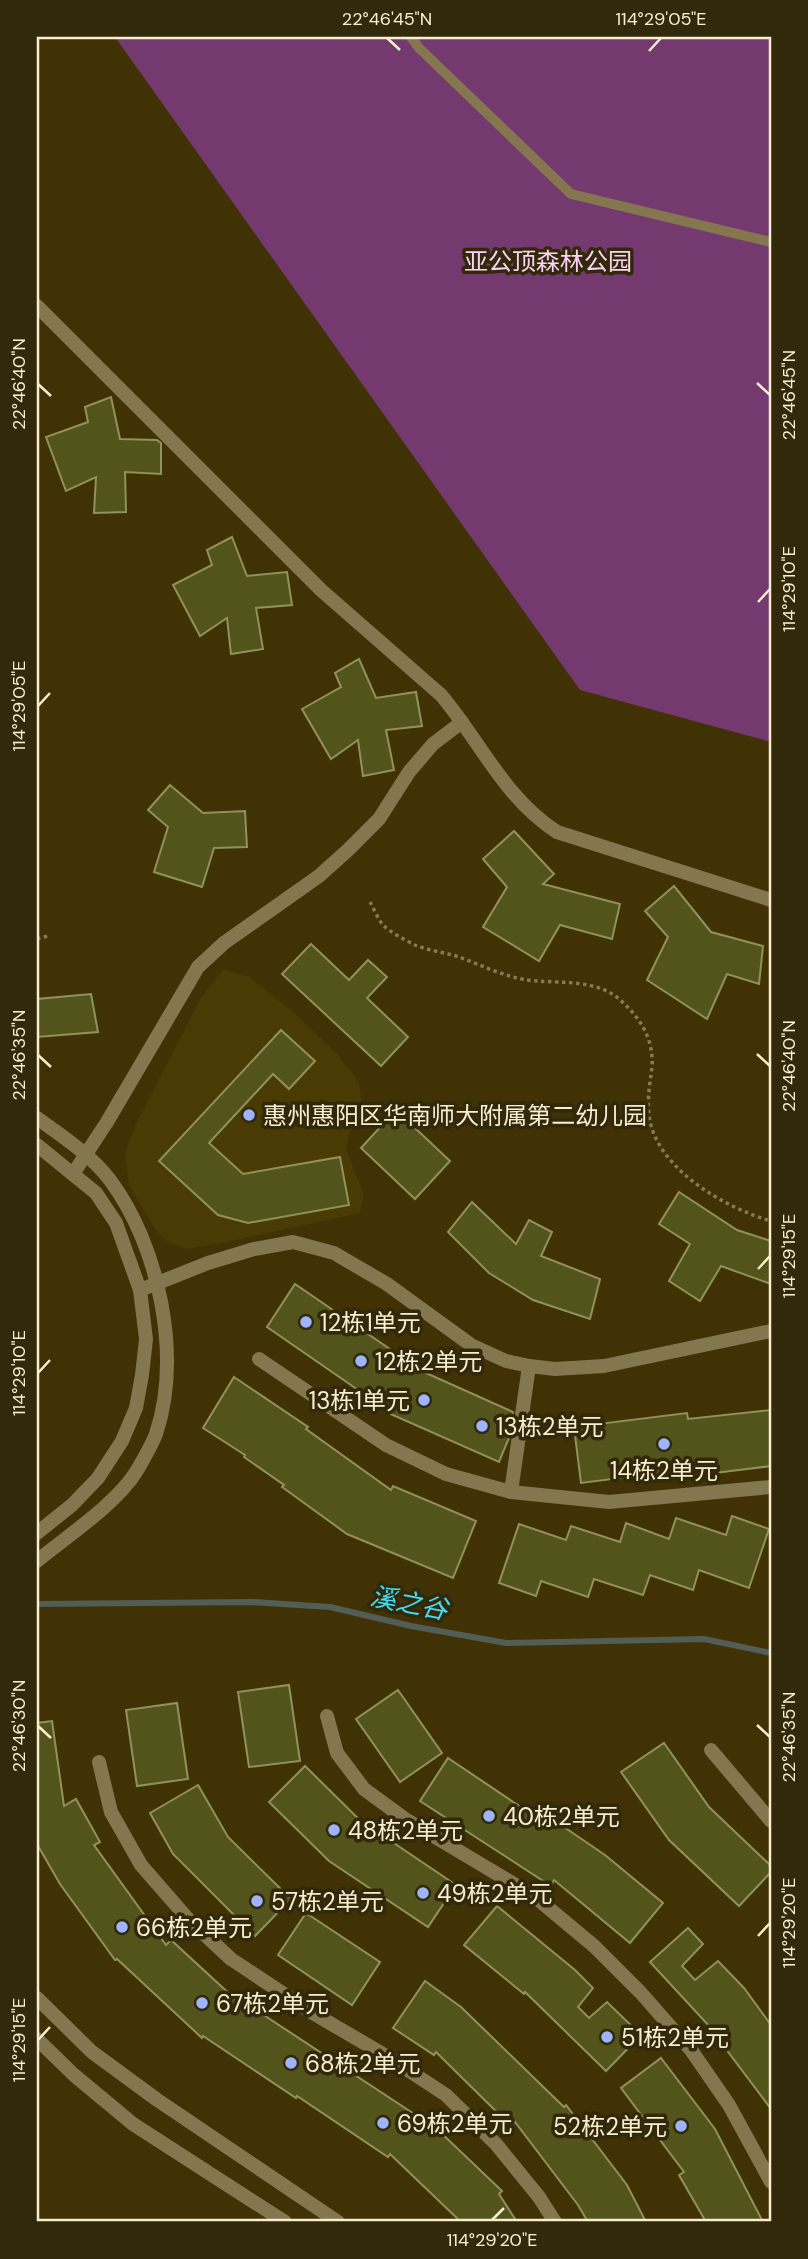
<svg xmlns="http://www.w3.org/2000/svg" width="808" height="2259" font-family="'DM Sans','Noto Sans SC',sans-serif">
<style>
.built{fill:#4a3a04}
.green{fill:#74396f}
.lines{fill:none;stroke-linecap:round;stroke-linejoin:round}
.stream{stroke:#525d56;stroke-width:6}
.building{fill:#53541c;stroke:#8f925a;stroke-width:2}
.path{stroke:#867953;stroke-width:3.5;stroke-dasharray:3.5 3.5;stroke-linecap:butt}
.lane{stroke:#84764e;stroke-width:10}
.street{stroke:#84764e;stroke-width:14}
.ticks{fill:none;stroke:#f7edd1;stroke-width:2.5}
.poi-dot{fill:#9eb4fd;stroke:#32290b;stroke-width:2.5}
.labels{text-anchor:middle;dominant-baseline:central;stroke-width:7;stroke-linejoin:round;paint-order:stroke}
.park-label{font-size:24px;fill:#fbd2f5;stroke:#32290b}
.poi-label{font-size:24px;fill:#f7edd1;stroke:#32290b;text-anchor:start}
.water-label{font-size:26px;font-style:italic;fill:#43ddf6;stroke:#32290b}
.neatline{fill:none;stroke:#f7edd1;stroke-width:2.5}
.ticks-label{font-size:18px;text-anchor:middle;fill:#f7edd1}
</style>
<rect width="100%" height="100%" fill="#403205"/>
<polygon class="built" points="223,969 249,977 292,1011 337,1054 359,1082 362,1106 352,1123 346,1149 364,1195 360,1213 227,1242 186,1249 164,1240 150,1221 129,1185 125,1152 135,1126 199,1001"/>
<polygon class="green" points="115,37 771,37 771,742 580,690"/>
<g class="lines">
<polyline class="stream" points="37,1604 252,1602 330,1607 411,1626 506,1643 704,1639 771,1653"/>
</g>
<g class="building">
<polygon points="111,397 120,439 157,440 161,443 161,474 125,472 126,512 94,513 96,477 66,491 46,437 88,422 85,407"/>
<polygon points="232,537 247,576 287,572 292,605 256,608 263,649 231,654 227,618 200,636 173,585 212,565 207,550"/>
<polygon points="359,659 376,698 416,692 422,726 386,730 394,770 363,776 358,740 331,759 302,709 341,687 335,673"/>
<polygon points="170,785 203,813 245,811 247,847 214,848 202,887 154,872 168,827 148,810"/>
<polygon points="514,831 554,874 543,884 620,904 612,939 560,925 539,961 483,927 507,887 483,859"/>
<polygon points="674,886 711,932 763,946 759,984 727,974 707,1019 647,980 668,937 645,911"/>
<polygon points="311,944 349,980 368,960 387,977 367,998 408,1037 381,1066 282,974"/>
<polygon points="91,994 98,1032 37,1037 37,999"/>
<polygon points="281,1030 315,1061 289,1089 273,1074 209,1143 243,1174 340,1157 349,1205 248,1223 218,1215 159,1161"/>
<polygon points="396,1110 450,1161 415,1199 361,1148"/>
<polygon points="679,1192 737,1230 771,1241 771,1284 721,1266 700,1301 669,1281 690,1244 659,1224"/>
<polygon points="472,1202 516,1244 529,1220 552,1232 541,1256 600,1279 590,1319 533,1300 489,1273 448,1232"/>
<polygon points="295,1284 400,1356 397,1360 513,1412 509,1438 499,1462 386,1412 387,1410 267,1327"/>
<polygon points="234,1377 308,1427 306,1429 391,1490 393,1486 476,1521 453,1578 347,1534 282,1487 284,1485 244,1457 245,1455 203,1428"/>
<polygon points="771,1410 771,1466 707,1474 706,1467 581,1483 574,1427 687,1413 688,1419"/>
<polygon points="732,1516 769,1529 749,1588 699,1570 693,1590 650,1575 643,1595 594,1579 588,1597 541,1581 536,1596 499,1583 519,1524 566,1540 571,1526 620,1542 626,1523 669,1539 676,1518 726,1535"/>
<polygon points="289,1685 300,1761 249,1767 238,1692"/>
<polygon points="398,1690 442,1753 400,1782 356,1719"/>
<polygon points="177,1703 188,1779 137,1786 126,1710"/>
<polygon points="52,1721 64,1806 76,1799 100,1842 94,1845 166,1945 171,1940 247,2010 250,2006 437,2129 502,2191 499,2194 517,2222 461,2222 390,2154 388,2157 297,2096 296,2098 203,2036 202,2038 117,1959 115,1960 60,1884 37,1844 37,1723"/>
<polygon points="664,1743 709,1807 771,1866 771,1872 739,1906 669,1840 621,1772"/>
<polygon points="448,1758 537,1818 542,1812 605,1855 663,1903 630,1943 554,1880 551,1886 420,1801"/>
<polygon points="305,1766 379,1839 382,1835 456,1885 428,1927 329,1861 269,1802"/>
<polygon points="198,1785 228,1837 291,1899 255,1936 173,1854 150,1813"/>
<polygon points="497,1906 575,1970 593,1988 578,2007 589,2018 607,2002 641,2035 606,2071 525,1992 524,1994 464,1945"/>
<polygon points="306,1913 380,1962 352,2005 278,1955"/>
<polygon points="688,1928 703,1944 682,1966 695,1980 718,1961 744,1988 771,2025 771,2109 720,2041 722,2040 650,1962"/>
<polygon points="425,1981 461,2007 564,2107 566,2105 627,2185 646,2222 588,2222 578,2205 515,2122 511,2126 436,2052 434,2055 393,2028"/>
<polygon points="661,2058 715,2129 763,2222 706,2222 679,2175 684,2172 621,2088"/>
</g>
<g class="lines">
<g class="path">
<path d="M 370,902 C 374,909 378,919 383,925 C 390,932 405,940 415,945 C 427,950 442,952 456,956 C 482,965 510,980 537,981 C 563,983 597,980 619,999 C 640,1017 654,1039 652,1067 C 650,1083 647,1099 649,1115 C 655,1168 725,1208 771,1221"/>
<polyline points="37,939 48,936"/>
</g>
<polyline class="lane" points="411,37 419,48 571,194 771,242"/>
<g class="street">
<path d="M 37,306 L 321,590 L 441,695 C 480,741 505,799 557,832 L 771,900"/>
<path d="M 37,1118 C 62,1136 91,1155 110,1180 C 159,1246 182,1355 156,1434 C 151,1447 143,1460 136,1472 C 116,1504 66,1537 37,1561"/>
<polyline points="37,1145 96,1193 116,1223 140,1290 146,1339 142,1375 136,1408 122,1441 98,1478 72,1505 37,1533"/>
<polyline points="73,1174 107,1122 198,967 224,943 319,876 348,850 379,819 409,772 433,744 462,722"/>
<polyline points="140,1290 208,1263 254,1249 293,1242 334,1253 387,1284 471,1345 506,1361 529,1366 555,1369 604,1366 771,1331"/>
<polyline points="259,1359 386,1445 446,1474 511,1492 609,1502 771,1487"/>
<polyline points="511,1492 529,1366"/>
<polyline points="327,1716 337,1753 364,1789 405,1819 534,1896 594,1946 641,1993 691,2050 729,2105 771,2182"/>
<polyline points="711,1750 771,1821"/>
<polyline points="99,1762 111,1812 141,1865 188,1919 231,1959 311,2012 388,2057 446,2095 496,2144 539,2197 555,2222"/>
<polyline points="37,1998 92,2052 156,2099 338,2222"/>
<polyline points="37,2039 74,2075 133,2124 285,2222"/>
</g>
</g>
<path class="ticks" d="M 387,38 L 400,50M 649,51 L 661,38M 757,383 L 770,395M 38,384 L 51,396M 758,602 L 770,589M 38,706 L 50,693M 757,1054 L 770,1066M 38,1055 L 51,1067M 758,1269 L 770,1256M 38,1373 L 50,1360M 757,1725 L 770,1737M 38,1726 L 51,1738M 758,1936 L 770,1923M 38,2040 L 50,2027M 492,2220 L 504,2208"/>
<g class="poi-dot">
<circle cx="249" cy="1115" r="7"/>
<circle cx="306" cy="1322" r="7"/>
<circle cx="361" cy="1361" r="7"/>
<circle cx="424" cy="1400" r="7"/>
<circle cx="482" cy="1426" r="7"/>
<circle cx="664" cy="1444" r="7"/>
<circle cx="489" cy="1816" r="7"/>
<circle cx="334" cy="1830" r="7"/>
<circle cx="423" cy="1893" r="7"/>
<circle cx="257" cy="1901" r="7"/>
<circle cx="122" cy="1927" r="7"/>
<circle cx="202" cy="2003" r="7"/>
<circle cx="607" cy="2037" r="7"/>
<circle cx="291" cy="2063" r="7"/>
<circle cx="383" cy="2123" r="7"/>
<circle cx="681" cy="2126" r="7"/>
</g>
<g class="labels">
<g class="park-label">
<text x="548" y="261">亚公顶森林公园</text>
</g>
<g class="poi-label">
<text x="263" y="1115">惠州惠阳区华南师大附属第二幼儿园</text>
<text x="320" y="1322">12栋1单元</text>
<text x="375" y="1361">12栋2单元</text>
<text x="410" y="1400" text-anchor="end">13栋1单元</text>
<text x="496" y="1426">13栋2单元</text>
<text x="664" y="1470" text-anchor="middle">14栋2单元</text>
<text x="503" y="1816">40栋2单元</text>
<text x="348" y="1830">48栋2单元</text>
<text x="437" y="1893">49栋2单元</text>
<text x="271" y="1901">57栋2单元</text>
<text x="136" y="1927">66栋2单元</text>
<text x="216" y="2003">67栋2单元</text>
<text x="621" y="2037">51栋2单元</text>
<text x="305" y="2063">68栋2单元</text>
<text x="397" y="2123">69栋2单元</text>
<text x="667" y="2126" text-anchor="end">52栋2单元</text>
</g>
<g class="water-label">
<text transform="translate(409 1603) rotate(11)">溪之谷</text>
</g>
</g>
<rect width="808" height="2259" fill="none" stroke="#32290b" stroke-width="77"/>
<rect x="38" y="38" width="732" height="2182" class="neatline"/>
<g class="ticks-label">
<text x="387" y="25">22°46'45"N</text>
<text x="661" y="25">114°29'05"E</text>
<text transform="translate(19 384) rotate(-90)" y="6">22°46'40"N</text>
<text transform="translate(789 395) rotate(-90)" y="6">22°46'45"N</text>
<text transform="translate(789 589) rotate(-90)" y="6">114°29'10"E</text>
<text transform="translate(19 706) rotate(-90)" y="6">114°29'05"E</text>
<text transform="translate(19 1055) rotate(-90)" y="6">22°46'35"N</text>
<text transform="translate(789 1066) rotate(-90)" y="6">22°46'40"N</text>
<text transform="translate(789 1256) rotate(-90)" y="6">114°29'15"E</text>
<text transform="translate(19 1373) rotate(-90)" y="6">114°29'10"E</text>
<text transform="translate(19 1726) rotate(-90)" y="6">22°46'30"N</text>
<text transform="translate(789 1737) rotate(-90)" y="6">22°46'35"N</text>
<text transform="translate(789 1923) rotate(-90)" y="6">114°29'20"E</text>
<text transform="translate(19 2040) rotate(-90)" y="6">114°29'15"E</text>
<text x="492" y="2246">114°29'20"E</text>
</g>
</svg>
